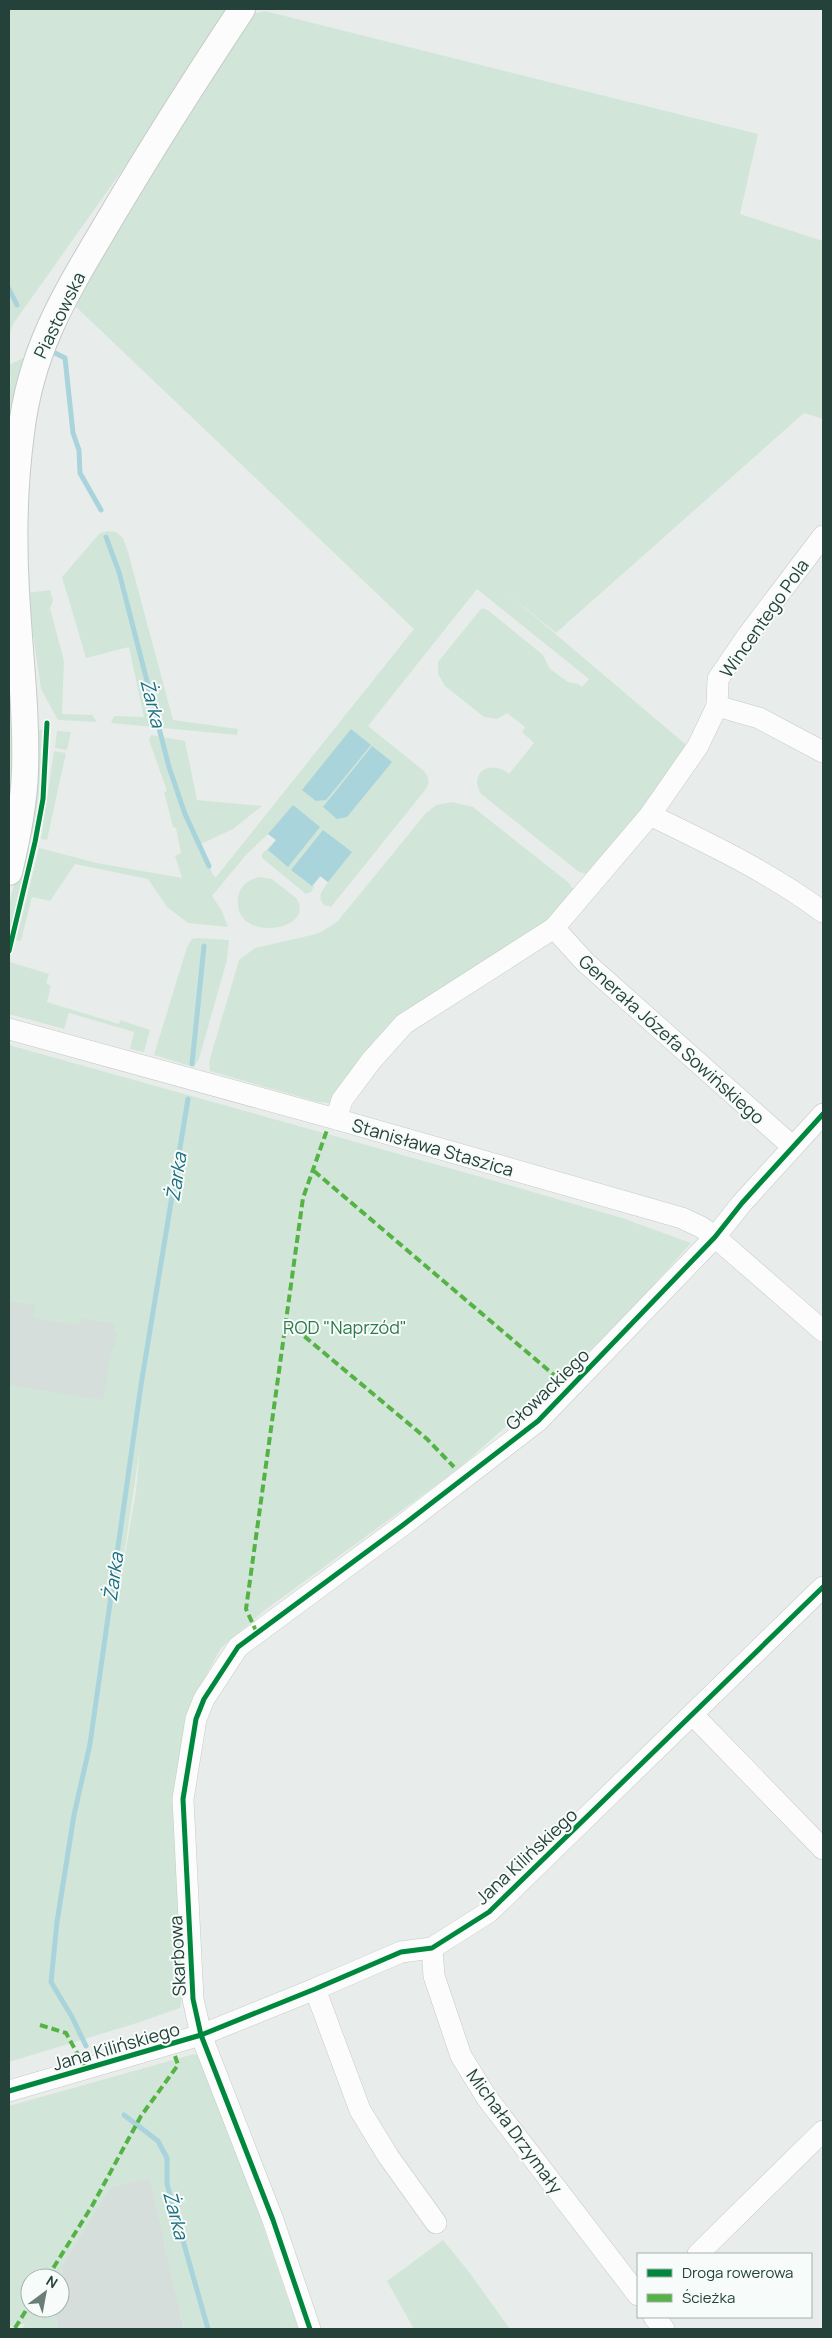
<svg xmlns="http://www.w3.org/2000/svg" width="832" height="2338" font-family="Manrope,sans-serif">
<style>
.built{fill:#d6dedb}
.green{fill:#d1e6d8;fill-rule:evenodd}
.water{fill:#a9d4db}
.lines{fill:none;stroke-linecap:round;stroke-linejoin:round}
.stream{stroke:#a9d4db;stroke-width:5}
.minor-casing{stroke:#c5cac8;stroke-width:22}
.tertiary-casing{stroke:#c5cac8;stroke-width:28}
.minor{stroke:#fcfcfc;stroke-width:21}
.tertiary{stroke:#fcfcfc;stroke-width:26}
.quiet{stroke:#55b346;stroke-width:4;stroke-dasharray:8 4;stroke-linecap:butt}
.cycleway-casing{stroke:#f7fbf9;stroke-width:8}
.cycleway{stroke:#00873e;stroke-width:5}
.labels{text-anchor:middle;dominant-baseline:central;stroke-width:4;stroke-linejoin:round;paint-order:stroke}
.street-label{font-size:18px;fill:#24423a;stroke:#f7fbf9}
.park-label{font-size:18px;fill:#2d7a4b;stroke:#f7fbf9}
.water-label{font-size:19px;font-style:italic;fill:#1c6f80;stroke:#f7fbf9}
</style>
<rect width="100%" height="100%" fill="#e8edeb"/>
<g class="built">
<polygon points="9,1297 139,1319 124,1416 9,1397"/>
<polygon points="150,2177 184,2329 57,2329 55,2308 60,2308 60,2303 65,2302 62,2266 110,2187"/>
</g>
<g class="green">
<polygon points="9,9 231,9 138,148 13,324 9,335"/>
<path d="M 265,11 L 758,134 L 740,214 L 823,241 L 823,419 L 804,413 L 556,633 L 506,592 L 690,748 L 589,874 L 579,872 L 481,794 C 468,772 491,759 509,774 L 534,743 L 522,732 L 525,727 L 507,713 L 497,719 L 484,717 L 445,686 L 438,674 L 438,662 L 442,657 L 480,610 L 483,608 L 489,611 L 543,655 L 550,669 L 568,682 L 578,684 L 582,687 L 589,679 L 477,589 L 368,726 L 424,771 C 429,777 430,782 426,789 L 331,907 L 324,905 C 316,896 323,890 328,882 L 321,876 L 313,886 L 314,887 L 311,892 L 306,894 L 262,858 L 262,854 L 276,840 L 268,834 L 246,855 L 212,896 L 222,911 L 228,927 L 188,923 L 167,907 L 148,879 L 75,864 L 50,901 L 32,897 L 21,941 L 16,940 L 39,848 L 97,863 L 182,878 L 175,856 L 181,853 L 176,828 L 173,827 L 164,792 L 167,791 L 149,740 L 151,735 L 185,741 L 197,800 L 262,806 L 233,829 L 201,844 L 213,875 L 216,877 L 414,629 L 73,304 L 157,164 L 253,14 Z"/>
<polygon points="23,358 28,359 9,443 9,390 11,380 9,365"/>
<polygon points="107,531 116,532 123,538 128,552 173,720 238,729 237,735 111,723 114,716 144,717 129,647 86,658 62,577 100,533"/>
<polygon points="50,590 53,601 50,608 64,661 62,714 92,715 97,722 58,720 41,689 27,593"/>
<polygon points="9,612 15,730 9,831"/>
<polygon points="42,729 39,793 33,836 27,833 37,732"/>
<polygon points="57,731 71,732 67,750 55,748"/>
<polygon points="54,751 66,753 47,840 41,839"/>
<polygon points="452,802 473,807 569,883 573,889 573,896 557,916 455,982 330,1103 318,1102 210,1071 209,1062 239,960 255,948 312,935 321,932 337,922 426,813 436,805"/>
<polygon points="31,847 9,937 9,904 23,850"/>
<path d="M 259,877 L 272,879 L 296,898 C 319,930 232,946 238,897 C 240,885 248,880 259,877 Z"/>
<polygon points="196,938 229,940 227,960 199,1059 194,1067 154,1055 187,947 192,939"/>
<polygon points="10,962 49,974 46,983 51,986 47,1002 119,1024 120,1020 150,1030 144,1052 130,1049 134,1032 69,1013 64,1029 9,1014"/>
<path d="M 9,1045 L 488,1179 L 622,1218 L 691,1243 L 634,1307 L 575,1365 L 457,1470 L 265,1610 L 221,1648 L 197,1692 L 184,1987 L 180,2008 L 137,2023 L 9,2062 L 9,1385 L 103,1400 L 111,1350 L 114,1350 L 117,1331 L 114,1331 L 115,1324 L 81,1318 L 79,1325 L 33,1318 L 35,1305 L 9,1301 ZM 140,1448 L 136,1491 L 118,1595 Z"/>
<polygon points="194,2054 201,2057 235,2143 285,2291 300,2329 184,2329 150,2178 110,2187 62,2266 65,2303 60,2303 60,2278 30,2278 30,2308 55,2308 57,2329 22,2329 25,2323 15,2328 9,2325 9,2106"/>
<polygon points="443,2240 469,2272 510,2329 414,2329 387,2281"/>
</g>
<g class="water">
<polygon points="351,729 371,745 326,800 316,801 302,790"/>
<polygon points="372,746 392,762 347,817 337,819 323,807"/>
<polygon points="293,805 320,827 288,867 268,850 276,840 268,834"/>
<polygon points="323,830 352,852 328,882 320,876 312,886 291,870"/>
</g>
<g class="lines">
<g class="stream">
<polyline points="9,289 17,305"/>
<polyline points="53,352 65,358 73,433 79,450 80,473 101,510"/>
<polyline points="106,537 119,572 169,767 185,814 209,866"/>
<polyline points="192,1064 204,946"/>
<polyline points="86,2046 72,2017 51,1982 57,1922 74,1815 90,1744 141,1385 188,1099"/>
<polyline points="124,2115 158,2141 167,2158 167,2184 208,2329"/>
</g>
<defs>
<g id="minor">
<polyline points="717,706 718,679 748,635 823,536"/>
<path d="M 650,815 C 710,844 769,872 823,912"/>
<polyline points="554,928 585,962 793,1147"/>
<polyline points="9,1029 336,1119 682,1218 701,1227 715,1237 823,1331"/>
<polyline points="336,1119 342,1100 371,1061 404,1024 554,928 650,815 698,746 717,706 759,718 823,752"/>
<polyline points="693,1715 823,1849"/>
<polyline points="432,1948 434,1976 461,2056 487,2098 638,2295"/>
<polyline points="315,1989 360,2110 388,2156 436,2223"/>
<polyline points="9,2091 201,2035 315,1989 401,1952 432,1948 489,1912 823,1587"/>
<polyline points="698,2254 823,2131"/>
<polyline points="654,2317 664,2329"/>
<polyline points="310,2329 273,2220 201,2035 193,1999 183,1799 196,1719 204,1699 238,1647 403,1525 538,1421 715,1237 742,1203 823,1114"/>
</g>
<path id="tertiary" d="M 9,872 C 17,839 24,806 25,771 C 27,711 19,651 16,591 C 13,539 14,485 21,433 C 31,346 68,290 111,217 C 153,146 197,77 242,9"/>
</defs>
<use href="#minor" class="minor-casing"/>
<use href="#tertiary" class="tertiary-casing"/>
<use href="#minor" class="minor"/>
<use href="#tertiary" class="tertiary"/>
<g class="quiet">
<polyline points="314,1171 554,1375"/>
<polyline points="286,1321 427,1439 454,1467"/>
<polyline points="257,1633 246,1609 303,1198 327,1130"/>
<polyline points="40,2025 66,2033 86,2069"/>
<polyline points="47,2278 92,2206 141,2116 178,2065 175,2056"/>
<polyline points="15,2328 30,2304"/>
</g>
<defs>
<g id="cycleway">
<polyline points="9,951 35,842 43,799 47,723"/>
<polyline points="9,2091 201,2035 315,1989 401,1952 432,1948 489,1912 823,1587"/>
<polyline points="310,2329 273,2220 201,2035 193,1999 183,1799 196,1719 204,1699 238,1647 403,1525 538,1421 715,1237 742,1203 823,1114"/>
</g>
</defs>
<use href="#cycleway" class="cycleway-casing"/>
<use href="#cycleway" class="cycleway"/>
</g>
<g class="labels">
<g class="street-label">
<text transform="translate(59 315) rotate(-64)">Piastowska</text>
<text transform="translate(764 618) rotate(-55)">Wincentego Pola</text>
<text transform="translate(672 1039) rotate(42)">Generała Józefa Sowińskiego</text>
<text transform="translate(433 1147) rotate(16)">Stanisława Staszica</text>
<text transform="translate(547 1389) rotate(-44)">Głowackiego</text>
<text transform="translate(526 1856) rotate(-43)">Jana Kilińskiego</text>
<text transform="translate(177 1956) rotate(-93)">Skarbowa</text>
<text transform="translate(116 2046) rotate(-16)">Jana Kilińskiego</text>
<text transform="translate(515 2131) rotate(54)">Michała Drzymały</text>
</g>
<g class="park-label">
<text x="345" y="1327">ROD "Naprzód"</text>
</g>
<g class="water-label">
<text transform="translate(153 703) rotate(76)">Żarka</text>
<text transform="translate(176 1177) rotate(-81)">Żarka</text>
<text transform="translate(113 1577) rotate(-82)">Żarka</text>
<text transform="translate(176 2215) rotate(75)">Żarka</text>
</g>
</g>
<rect width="832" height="2338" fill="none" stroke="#24423a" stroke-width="20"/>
<rect x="637" y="2253" width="175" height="65" fill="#f7fbf9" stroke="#a3b1ad"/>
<rect x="647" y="2269" width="25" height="8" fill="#00873e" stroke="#a3b1ad"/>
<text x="682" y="2278" font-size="15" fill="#24423a">Droga rowerowa</text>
<rect x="647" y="2294" width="25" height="8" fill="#55b346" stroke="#a3b1ad"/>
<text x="682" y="2303" font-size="15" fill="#24423a">Ścieżka</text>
<g transform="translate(45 2293) rotate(32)"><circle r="24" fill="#f7fbf9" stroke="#a3b1ad"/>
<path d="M0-4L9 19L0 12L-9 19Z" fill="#697e78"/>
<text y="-8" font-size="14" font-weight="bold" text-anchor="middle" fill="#24423a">N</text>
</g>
</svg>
